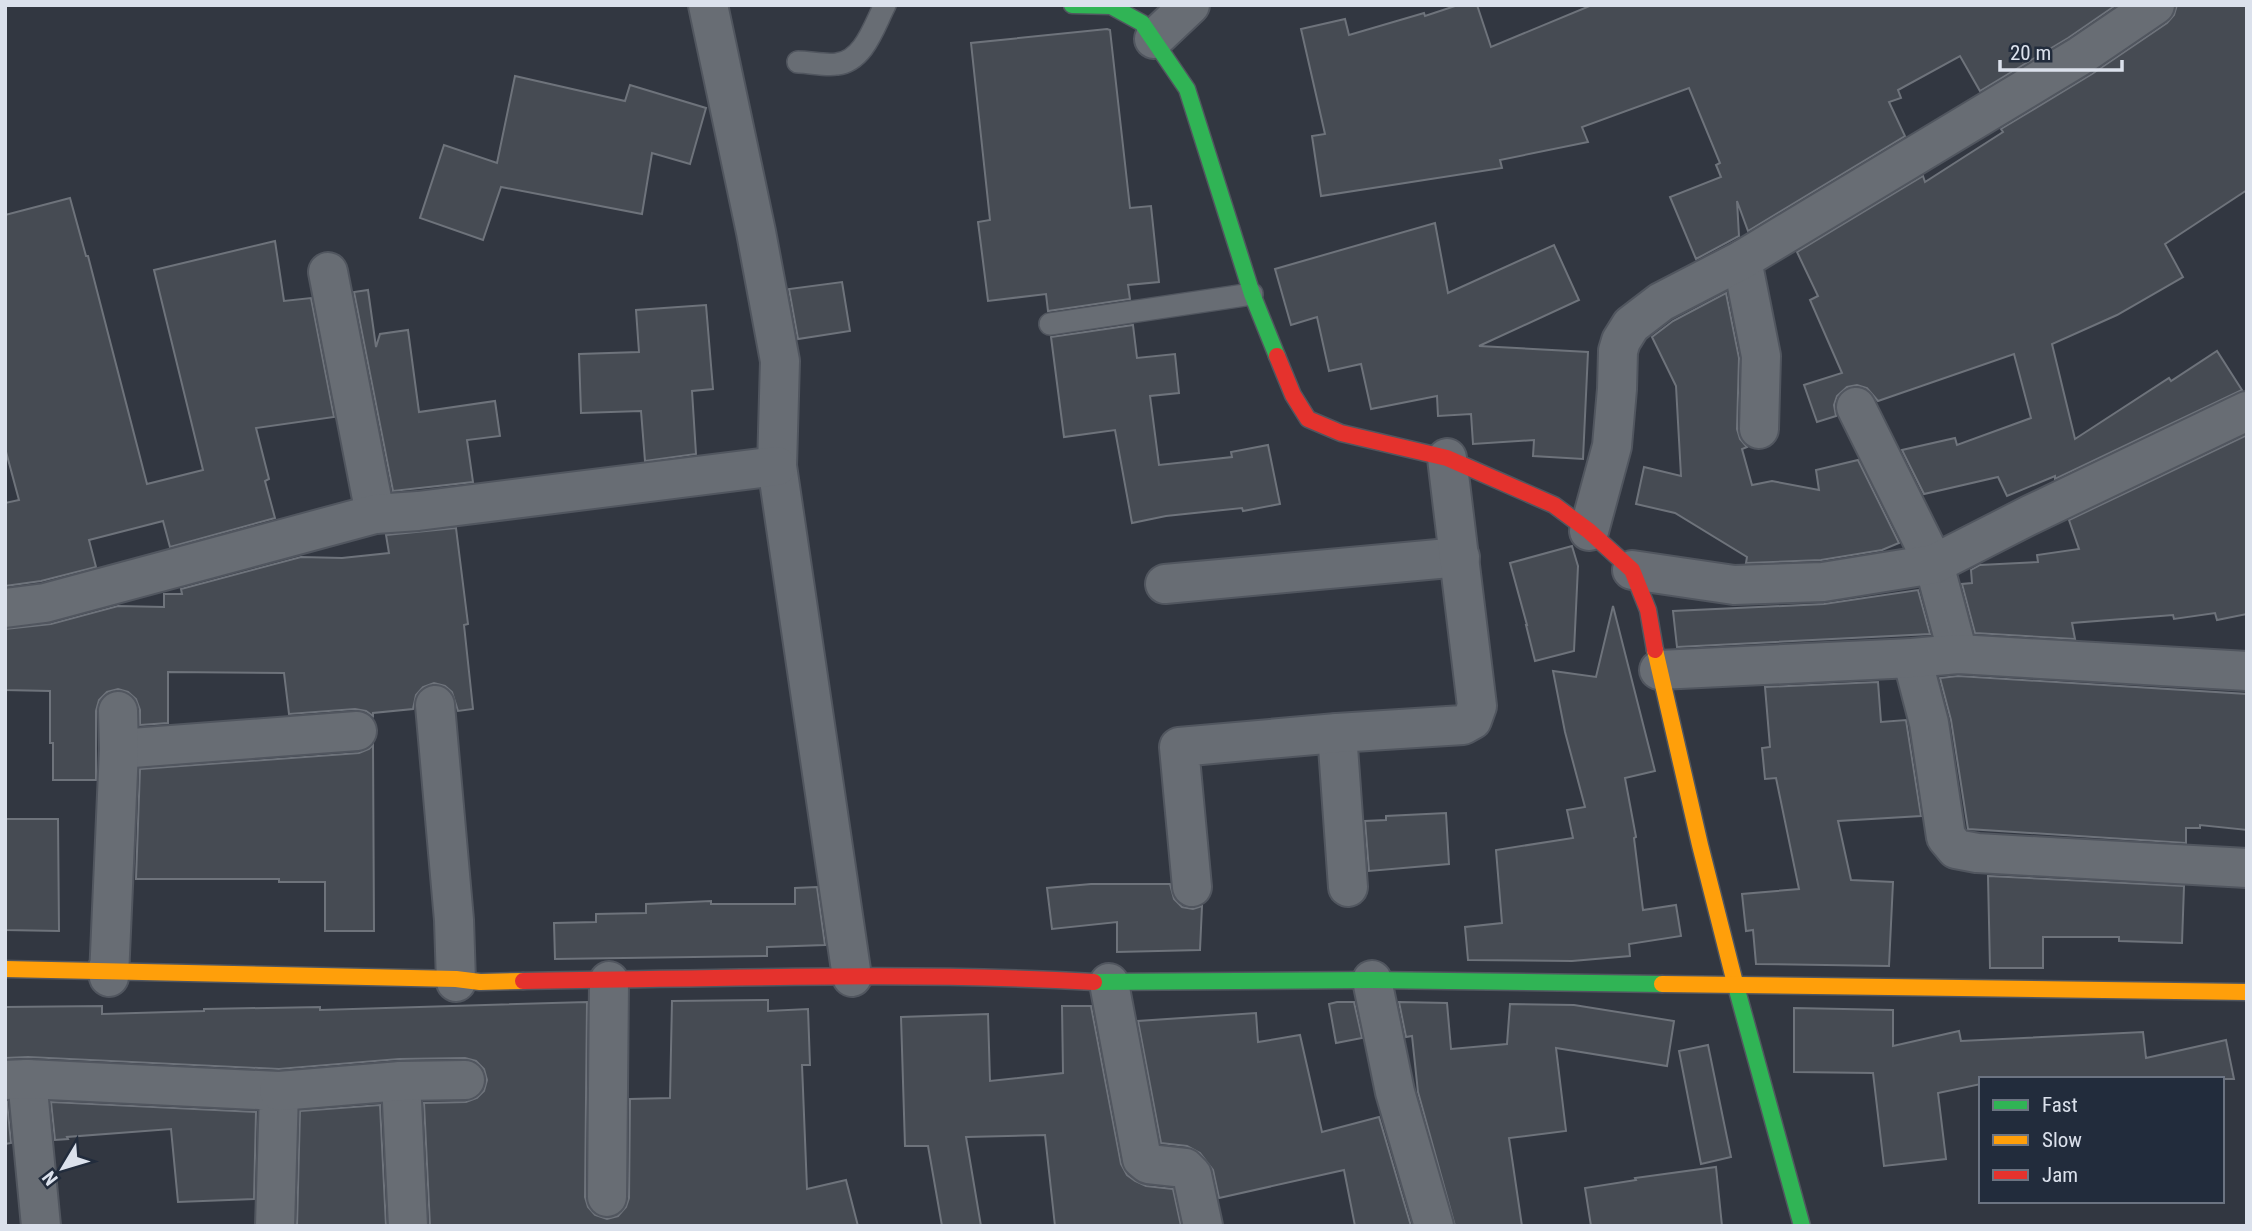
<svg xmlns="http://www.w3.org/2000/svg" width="2252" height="1231" font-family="'Roboto Condensed',sans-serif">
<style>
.building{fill:#464b53;stroke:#6e737b;stroke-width:2}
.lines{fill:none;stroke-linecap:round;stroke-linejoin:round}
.lane-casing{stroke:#51565f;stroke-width:24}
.street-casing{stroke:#51565f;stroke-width:42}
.fast-casing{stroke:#51565f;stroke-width:19}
.slow-casing{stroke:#51565f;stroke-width:19}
.jam-casing{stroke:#51565f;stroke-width:19}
.lane{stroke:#686d74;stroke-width:21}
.street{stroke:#686d74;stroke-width:38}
.fast{stroke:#30b455;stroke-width:16}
.slow{stroke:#ff9f0a;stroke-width:16}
.jam{stroke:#e5322d;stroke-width:16}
</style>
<rect width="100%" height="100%" fill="#323741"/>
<g class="building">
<polygon points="1458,5 1477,5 1491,47 1592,5 2116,5 2068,38 1980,91 1960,56 1898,90 1901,98 1889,102 1905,136 1748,231 1737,201 1739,236 1696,259 1670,197 1721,177 1716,165 1720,163 1689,88 1582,127 1588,142 1500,160 1502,168 1321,196 1312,136 1325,134 1301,29 1345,19 1349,35 1424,13 1425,16"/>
<polygon points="2177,5 2247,5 2247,190 2165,244 2183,277 2117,315 2052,344 2075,439 2169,378 2171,381 2217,351 2242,390 2055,479 2055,476 2007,496 1998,477 1924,494 1902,450 1955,438 1957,445 2031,418 2014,354 1878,401 1867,388 1857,385 1847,387 1837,396 1834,405 1836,416 1817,422 1804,385 1842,373 1810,300 1818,296 1797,252 1923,176 1925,182 2003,132 2001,129 2092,74 2167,23 2174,15"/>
<polygon points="1107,29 1110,30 1130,208 1151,206 1159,282 1128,285 1130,299 1048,311 1046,294 988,301 978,222 990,220 971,43"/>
<polygon points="515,76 625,101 630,85 706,108 690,164 652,153 642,214 501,187 483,240 420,218 444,145 497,163"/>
<polygon points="70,198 86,256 88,256 147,484 203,470 154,270 275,241 284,301 311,298 334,417 256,428 269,479 265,481 275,518 170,547 163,521 89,540 96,567 41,581 5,586 5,503 19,500 5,448 5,215"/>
<polygon points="1435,223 1448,293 1554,245 1579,300 1479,346 1588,352 1583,459 1533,456 1534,440 1473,444 1471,414 1438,416 1437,396 1371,409 1361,364 1329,371 1317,317 1291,325 1275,269"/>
<polygon points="842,282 850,331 798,339 789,289"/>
<polygon points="368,290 376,347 380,334 408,330 419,412 495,401 500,436 467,440 473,482 393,491 354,292"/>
<polygon points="1726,293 1739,358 1737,429 1740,439 1747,447 1742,449 1752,485 1772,481 1819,490 1816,470 1858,460 1899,543 1882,550 1821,560 1746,563 1747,557 1675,513 1636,504 1644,467 1681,476 1676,386 1652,337 1673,321"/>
<polygon points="706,305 713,389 692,391 696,454 645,461 641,411 581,413 579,354 639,352 636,310"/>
<polygon points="1133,325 1137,358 1175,354 1179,393 1150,396 1159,465 1232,457 1231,452 1268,445 1280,504 1243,511 1242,508 1166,516 1132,523 1115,430 1064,437 1051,337"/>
<polygon points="2247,435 2247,614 2217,620 2215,613 2174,619 2173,615 2072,623 2075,639 1975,633 1962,584 1972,583 1971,570 1980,565 2038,562 2037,555 2079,549 2069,520"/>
<polygon points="456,528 468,624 464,625 473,709 458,711 452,692 445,686 434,683 423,687 416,695 413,709 373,713 373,716 366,711 355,709 289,714 284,673 168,672 168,723 140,725 140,710 136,699 128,692 118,689 107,692 99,700 96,711 96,780 53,780 53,743 50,743 50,691 5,690 5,629 51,624 118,606 164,607 164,594 182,594 181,589 301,557 342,558 389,553 386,535"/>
<polygon points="1572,546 1578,566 1574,651 1535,661 1526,625 1527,625 1510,563"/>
<polygon points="1918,590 1930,634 1677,647 1673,611 1824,604"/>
<polygon points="1613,606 1655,771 1625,778 1636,837 1634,838 1643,910 1676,905 1681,936 1629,944 1630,956 1572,961 1468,960 1465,927 1502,923 1496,850 1573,838 1567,810 1585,807 1565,732 1553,671 1596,677"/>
<polygon points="1958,676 2247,694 2247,830 2200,825 2200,828 2186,828 2186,843 1968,829 1951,720 1940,678"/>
<polygon points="1878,682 1881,722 1906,720 1921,816 1838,821 1851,880 1893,882 1889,966 1756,964 1753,930 1746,931 1742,894 1799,889 1776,778 1765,779 1762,748 1770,747 1765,687"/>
<polygon points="373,745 374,931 325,931 325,882 279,882 279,879 136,879 140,769 359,753 369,749"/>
<polygon points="1446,813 1449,864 1369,871 1365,821 1386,820 1386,816"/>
<polygon points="5,819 58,819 59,931 5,930"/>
<polygon points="1988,876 2184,886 2182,943 2119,941 2119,937 2043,937 2043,968 1990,968"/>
<polygon points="1091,884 1170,884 1174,899 1182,907 1193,909 1202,906 1200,950 1117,952 1117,922 1052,929 1047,888"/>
<polygon points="817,887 825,945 767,947 767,956 555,959 554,923 596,922 596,914 646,913 646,904 711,901 711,904 795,904 795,888"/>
<polygon points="768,1000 768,1011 808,1009 810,1065 802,1065 807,1189 846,1180 858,1226 430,1226 424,1103 466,1102 477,1098 484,1091 487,1080 484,1069 476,1061 465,1058 399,1059 279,1069 28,1057 5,1058 5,1007 102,1006 102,1014 204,1011 204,1009 320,1007 320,1010 587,1002 585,1197 588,1207 595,1215 607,1219 618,1216 626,1207 629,1198 630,1099 670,1098 672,1001"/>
<polygon points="1337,1002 1354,1002 1362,1038 1336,1043 1329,1004"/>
<polygon points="1399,1002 1447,1003 1451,1049 1507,1044 1510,1004 1574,1005 1674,1021 1667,1066 1556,1048 1566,1131 1509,1138 1522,1226 1455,1226 1418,1092 1412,1036 1406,1037"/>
<polygon points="1062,1006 1091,1006 1121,1164 1127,1175 1135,1181 1146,1186 1173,1189 1181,1226 1055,1226 1045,1135 966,1137 981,1226 942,1226 928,1146 905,1146 901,1017 988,1014 990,1081 1063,1073"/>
<polygon points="1794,1008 1893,1010 1893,1046 1959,1031 1961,1041 2143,1032 2146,1058 2226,1040 2234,1079 1981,1079 1981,1084 1938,1093 1946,1159 1884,1166 1873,1073 1794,1072"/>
<polygon points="1256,1013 1258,1042 1300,1035 1322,1132 1379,1117 1411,1226 1355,1226 1344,1170 1219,1198 1213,1170 1200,1153 1187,1146 1161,1143 1138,1021"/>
<polygon points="1708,1045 1731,1157 1701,1164 1679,1051"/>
<polygon points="5,1102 7,1102 11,1143 5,1144"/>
<polygon points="51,1102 256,1112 254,1199 178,1202 171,1129 67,1137 68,1139 55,1140"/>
<polygon points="380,1105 386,1226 297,1226 300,1111"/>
<polygon points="1716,1167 1722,1226 1591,1226 1585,1188 1636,1180 1635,1178"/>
</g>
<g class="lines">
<defs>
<g id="lane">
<path d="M 798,62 C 810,62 825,66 837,64 C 864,61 874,26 885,5"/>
<polyline points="1050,324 1252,294"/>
</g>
<g id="street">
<polyline points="708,5 756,232 780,361 777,466 852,977"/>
<polyline points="1154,39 1190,5"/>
<polyline points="1742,260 1761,356 1759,429"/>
<polyline points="328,272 375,514"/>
<polyline points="1856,407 1934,564 1958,654"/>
<polyline points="1589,531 1612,446 1617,389 1618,351 1621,341 1631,325 1661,302 1742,260 2080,56 2155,5"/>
<polyline points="1632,570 1734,585 1823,582 1934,564 2030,515 2247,411"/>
<polyline points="1165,584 1460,557"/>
<polyline points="5,608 45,603 375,514 418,511 777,466"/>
<polyline points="1912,658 1929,723 1946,837 1956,849 1977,853 2247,868"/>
<polyline points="1659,670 1912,658 1958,654 2247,671"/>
<polyline points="435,705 454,920 456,982 456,979"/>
<polyline points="1337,733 1348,887"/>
<polyline points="119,749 357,731"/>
<polyline points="1192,887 1179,747 1337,733 1463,725 1472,720 1477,706 1447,458"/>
<polyline points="107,970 109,977 119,749 118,711"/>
<polyline points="1372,980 1395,1092 1434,1226"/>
<polyline points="1109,983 1142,1159 1148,1164 1185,1168 1192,1175 1203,1226"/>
<polyline points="27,1079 41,1226"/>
<polyline points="5,1080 27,1079 279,1091 275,1226"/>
<polyline points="401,1081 408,1226"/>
<polyline points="279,1091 401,1081 465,1080"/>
<polyline points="607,1197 609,981"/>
</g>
<g id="fast">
<polyline points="1072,5 1111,6 1142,23 1187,89 1252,294 1277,356"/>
<polyline points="1734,979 1802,1226"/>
<polyline points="1094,982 1372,980 1662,984"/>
</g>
<g id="slow">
<polyline points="1655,650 1700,845 1734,979"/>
<polyline points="5,969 456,979 480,982 523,981"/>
<polyline points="1662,984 2247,992"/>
</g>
<g id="jam">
<polyline points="1277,356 1293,395 1308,419 1341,433 1447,458 1554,505 1589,531 1632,570 1648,610 1655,650"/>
<path d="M 523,981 C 713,979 904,971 1094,982"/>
</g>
</defs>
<use href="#lane" class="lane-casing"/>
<use href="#street" class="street-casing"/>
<use href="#fast" class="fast-casing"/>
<use href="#slow" class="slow-casing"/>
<use href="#jam" class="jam-casing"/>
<use href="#lane" class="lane"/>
<use href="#street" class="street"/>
<use href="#fast" class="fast"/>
<use href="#slow" class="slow"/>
<use href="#jam" class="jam"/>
</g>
<rect width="2252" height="1231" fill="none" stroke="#dbe1ec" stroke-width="14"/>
<rect x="1979" y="1077" width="245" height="126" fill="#222c3c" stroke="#6c7482" stroke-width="2"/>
<rect x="1993" y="1100" width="35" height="10" fill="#30b455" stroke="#6c7482" stroke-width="2"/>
<text x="2042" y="1112" font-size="21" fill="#dbe1ec">Fast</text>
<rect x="1993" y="1135" width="35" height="10" fill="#ff9f0a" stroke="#6c7482" stroke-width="2"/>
<text x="2042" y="1147" font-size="21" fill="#dbe1ec">Slow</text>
<rect x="1993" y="1170" width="35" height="10" fill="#e5322d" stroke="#6c7482" stroke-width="2"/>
<text x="2042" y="1182" font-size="21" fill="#dbe1ec">Jam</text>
<g transform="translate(63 1168) rotate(232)" stroke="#222c3c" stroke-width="5" paint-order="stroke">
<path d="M0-5L12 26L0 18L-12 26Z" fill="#dbe1ec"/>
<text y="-10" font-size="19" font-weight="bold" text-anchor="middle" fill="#dbe1ec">N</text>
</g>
<path d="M2000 60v10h122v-10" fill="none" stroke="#dbe1ec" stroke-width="3.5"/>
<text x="2010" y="60" font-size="21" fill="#dbe1ec" stroke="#222c3c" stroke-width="5" paint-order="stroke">20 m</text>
</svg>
